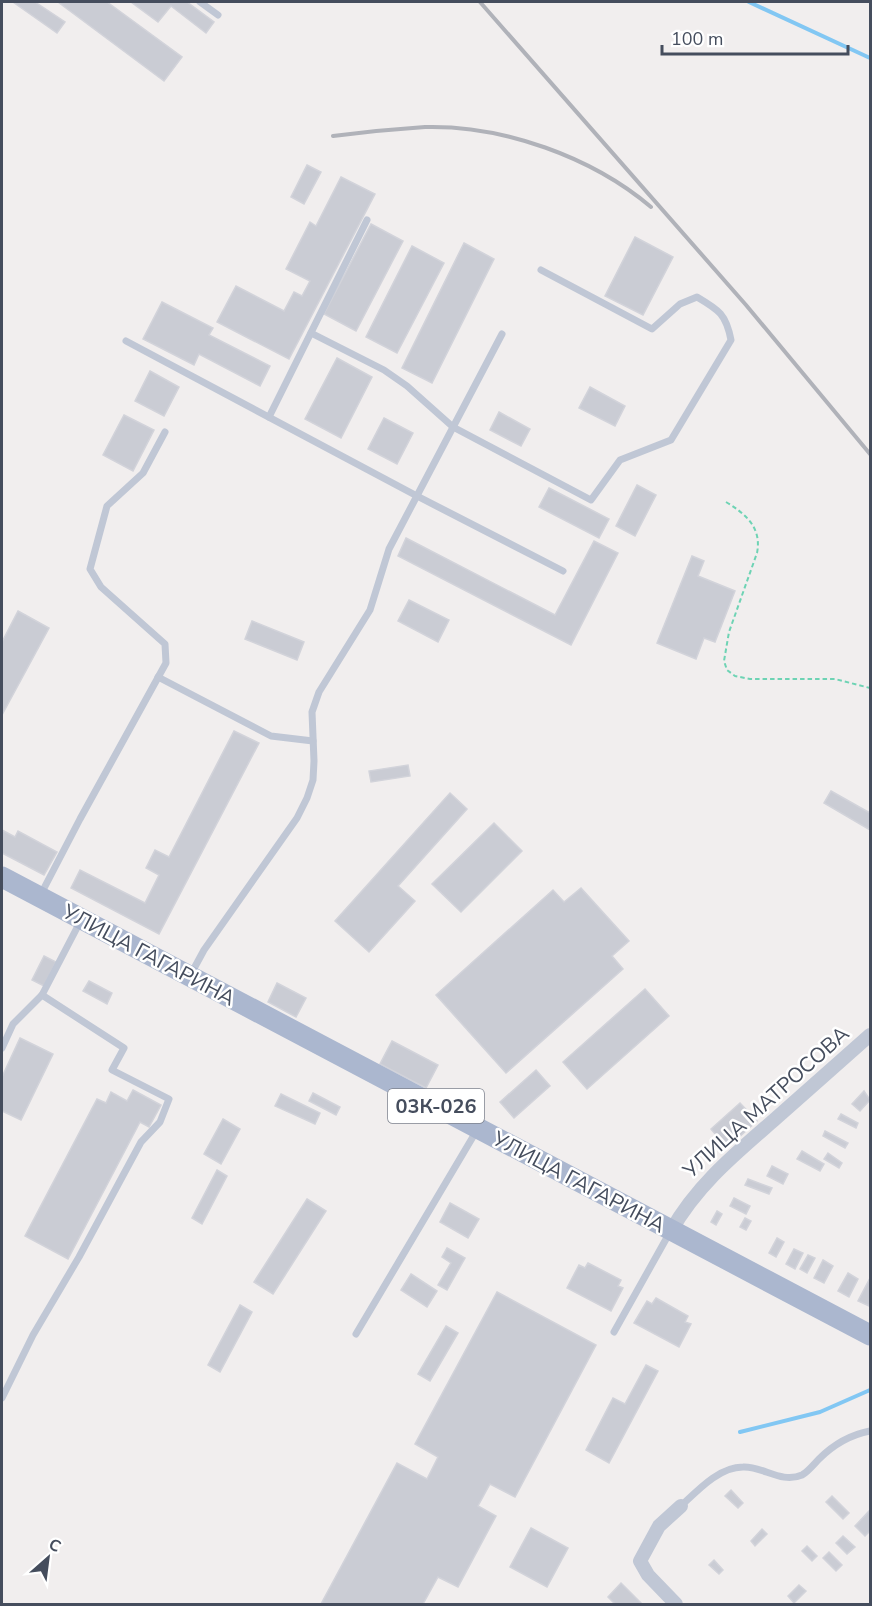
<svg xmlns="http://www.w3.org/2000/svg" width="872" height="1606" font-family="'Nunito Sans',sans-serif">
<style>
.lines{fill:none;stroke-linecap:round;stroke-linejoin:round}
.stream{stroke:#82c7f3;stroke-width:4}
.building{fill:#caccd4;stroke:#d2d3da;stroke-width:1.5}
.path{stroke:#6ed3b4;stroke-width:2;stroke-dasharray:4.5 3;stroke-linecap:butt}
.lane{stroke:#c0c7d5;stroke-width:7}
.street{stroke:#c0c7d5;stroke-width:14}
.primary{stroke:#abb7cf;stroke-width:21}
.rail{stroke:#b0b2b9;stroke-width:4}
.labels{text-anchor:middle;dominant-baseline:central;stroke-width:5;stroke-linejoin:round;paint-order:stroke}
.shield{fill:#fff;stroke:#7d828e;stroke-width:1.5}
.shield-label{font-size:20px;font-weight:bold;fill:#454d5d}
.street-label{font-size:21px;fill:#454d5d;stroke:#fff}
</style>
<rect width="100%" height="100%" fill="#f1eeee"/>
<g class="lines">
<g class="stream">
<polyline points="749,2 870,58"/>
<polyline points="740,1432 820,1412 870,1390"/>
</g>
</g>
<g class="building">
<polygon points="13,2 35,2 65,22 57,33"/>
<polygon points="58,2 107,2 182,57 164,81"/>
<polygon points="131,2 187,2 214,22 206,33 171,6 158,22"/>
<polygon points="307,165 321,172 304,204 291,197"/>
<polygon points="341,177 375,194 289,359 217,322 236,286 284,311 294,292 302,296 310,281 286,269 310,222 316,226"/>
<polygon points="371,224 403,241 356,331 324,314"/>
<polygon points="635,237 673,257 643,315 605,296"/>
<polygon points="464,243 494,259 432,383 402,368"/>
<polygon points="412,246 444,263 397,353 366,337"/>
<polygon points="162,302 213,328 209,335 270,366 260,386 199,354 194,365 143,339"/>
<polygon points="337,358 372,377 341,438 305,419"/>
<polygon points="150,371 179,387 164,416 135,401"/>
<polygon points="590,387 625,406 615,426 579,408"/>
<polygon points="499,412 530,429 521,446 490,430"/>
<polygon points="124,415 154,430 133,471 103,455"/>
<polygon points="384,418 413,433 397,464 368,449"/>
<polygon points="637,485 656,495 635,536 616,526"/>
<polygon points="549,488 609,519 599,538 539,507"/>
<polygon points="406,538 555,615 594,541 618,553 571,645 398,556"/>
<polygon points="692,556 704,561 698,576 735,591 715,642 704,638 696,659 657,643"/>
<polygon points="409,600 449,620 438,642 398,621"/>
<polygon points="18,611 49,628 2,715 2,642"/>
<polygon points="252,621 304,642 297,660 245,639"/>
<polygon points="234,731 259,743 159,934 71,888 80,870 145,903 159,875 146,868 155,850 169,857"/>
<polygon points="408,765 410,776 371,782 369,771"/>
<polygon points="831,791 870,813 870,830 824,803"/>
<polygon points="450,793 467,809 398,886 415,901 369,952 335,921"/>
<polygon points="494,823 522,851 461,912 432,884"/>
<polygon points="2,830 15,837 18,831 57,852 44,875 2,853"/>
<polygon points="581,888 629,941 612,956 623,969 506,1073 436,995 553,890 564,902"/>
<polygon points="44,956 56,962 44,986 32,980"/>
<polygon points="89,981 112,993 107,1004 83,991"/>
<polygon points="277,983 306,998 296,1017 268,1002"/>
<polygon points="645,989 669,1016 587,1089 563,1062"/>
<polygon points="20,1038 53,1054 21,1120 2,1111 2,1077"/>
<polygon points="392,1041 438,1065 426,1088 380,1064"/>
<polygon points="536,1070 550,1086 514,1118 500,1102"/>
<polygon points="133,1090 161,1105 149,1127 140,1122 68,1259 25,1236 97,1099 106,1103 111,1092 127,1101"/>
<polygon points="864,1091 870,1100 860,1111 852,1104"/>
<polygon points="313,1093 340,1107 336,1115 309,1101"/>
<polygon points="281,1094 320,1113 315,1124 275,1106"/>
<polygon points="740,1103 757,1121 727,1148 711,1129"/>
<polygon points="841,1114 858,1123 856,1128 838,1119"/>
<polygon points="223,1119 240,1129 221,1164 204,1154"/>
<polygon points="825,1131 848,1143 845,1148 823,1136"/>
<polygon points="802,1151 824,1164 820,1171 797,1159"/>
<polygon points="828,1153 842,1163 839,1168 824,1159"/>
<polygon points="772,1166 788,1174 783,1184 767,1176"/>
<polygon points="217,1170 227,1176 202,1224 192,1218"/>
<polygon points="748,1179 772,1188 769,1194 745,1185"/>
<polygon points="734,1198 750,1206 746,1214 730,1206"/>
<polygon points="307,1199 326,1211 273,1294 254,1282"/>
<polygon points="450,1203 479,1219 468,1238 440,1222"/>
<polygon points="717,1211 722,1214 716,1225 711,1222"/>
<polygon points="745,1218 751,1221 746,1230 740,1227"/>
<polygon points="777,1238 784,1242 776,1257 769,1253"/>
<polygon points="447,1248 465,1258 447,1290 438,1285 451,1263 442,1257"/>
<polygon points="794,1249 803,1253 795,1269 786,1264"/>
<polygon points="808,1255 815,1258 807,1273 800,1269"/>
<polygon points="823,1260 833,1266 824,1283 814,1278"/>
<polygon points="588,1263 621,1280 618,1286 623,1288 611,1311 567,1288 579,1265 585,1268"/>
<polygon points="848,1273 858,1279 849,1297 838,1291"/>
<polygon points="411,1274 437,1291 427,1307 401,1290"/>
<polygon points="870,1278 870,1303 869,1306 858,1301"/>
<polygon points="497,1292 596,1345 515,1497 490,1484 478,1506 496,1516 458,1587 438,1577 423,1604 321,1604 397,1463 427,1479 438,1457 415,1444"/>
<polygon points="656,1298 688,1316 685,1322 691,1324 679,1347 634,1323 647,1301 652,1304"/>
<polygon points="240,1305 252,1312 220,1372 208,1365"/>
<polygon points="446,1326 458,1333 430,1381 418,1374"/>
<polygon points="646,1365 658,1371 609,1463 586,1450 613,1398 625,1404"/>
<polygon points="731,1490 743,1503 738,1508 725,1496"/>
<polygon points="832,1496 849,1513 843,1519 826,1502"/>
<polygon points="870,1510 870,1531 865,1536 855,1526"/>
<polygon points="531,1528 568,1548 547,1587 510,1567"/>
<polygon points="762,1529 767,1534 755,1546 751,1541"/>
<polygon points="843,1536 855,1547 847,1554 836,1543"/>
<polygon points="807,1546 817,1556 812,1561 802,1551"/>
<polygon points="829,1552 842,1565 836,1571 823,1558"/>
<polygon points="714,1560 723,1570 719,1574 709,1565"/>
<polygon points="621,1583 641,1603 640,1604 615,1604 608,1597"/>
<polygon points="799,1585 806,1591 794,1603 788,1596"/>
</g>
<g class="lines">
<path class="path" d="M 726,502 C 746,514 762,528 757,553 L 729,632 L 724,661 L 727,670 L 735,676 L 750,679 L 835,679 L 870,688"/>
<g class="lane">
<polyline points="200,2 218,15"/>
<path d="M 311,333 L 384,370 L 407,386 L 453,427 L 591,500 L 620,460 L 671,440 L 731,340 C 726,314 719,310 697,297 L 680,304 L 652,329 L 541,270"/>
<polyline points="126,341 417,496 563,571"/>
<polyline points="269,417 367,220"/>
<polyline points="158,677 271,736 313,741"/>
<polyline points="41,894 80,819 166,663 165,644 101,587 90,569 107,506 143,473 165,432"/>
<polyline points="191,974 204,950 297,818 307,798 313,780 314,761 312,712 319,692 370,610 389,549 502,334"/>
<polyline points="2,1048 13,1024 42,995 80,922"/>
<polyline points="614,1332 670,1232"/>
<polyline points="356,1334 477,1130"/>
<polyline points="2,1398 33,1335 79,1257 141,1142 160,1122 169,1099 112,1070 124,1048 42,995"/>
<path d="M 681,1506 C 698,1490 719,1467 743,1467 C 763,1466 781,1484 802,1475 C 808,1472 814,1464 819,1459 C 834,1444 849,1435 870,1431"/>
</g>
<g class="street">
<path d="M 671,1231 C 697,1185 735,1154 774,1120 C 806,1092 838,1063 870,1035"/>
<polyline points="676,1604 648,1575 640,1561 659,1526 681,1506"/>
</g>
<polyline class="primary" points="2,877 870,1335"/>
<g class="rail">
<polyline points="480,2 746,305 870,454"/>
<path d="M 333,136 C 364,132 395,129 425,127 C 503,125 592,157 651,207"/>
</g>
</g>
<g class="labels">
<rect class="shield" x="388" y="1089" width="96" height="34" rx="4.5"/>
<g class="shield-label">
<text x="436" y="1106">03К-026</text>
</g>
<g class="street-label">
<text transform="translate(149 955) rotate(28)">УЛИЦА ГАГАРИНА</text>
<text transform="translate(766 1102) rotate(-42)">УЛИЦА МАТРОСОВА</text>
<text transform="translate(579 1182) rotate(28)">УЛИЦА ГАГАРИНА</text>
</g>
</g>
<rect width="872" height="1606" fill="none" stroke="#454d5d" stroke-width="6"/>
<g transform="translate(48 1558) rotate(28)" stroke="#ffffff" stroke-width="4.5" paint-order="stroke">
<path d="M0-4.5L10 22L0 15L-10 22Z" fill="#454d5d"/>
<text y="-9" font-size="16" font-weight="bold" text-anchor="middle" fill="#454d5d">С</text>
</g>
<path d="M662 45v9h186v-9" fill="none" stroke="#454d5d" stroke-width="3"/>
<text x="671" y="45" font-size="18" fill="#454d5d" stroke="#ffffff" stroke-width="4.5" paint-order="stroke">100 m</text>
</svg>
